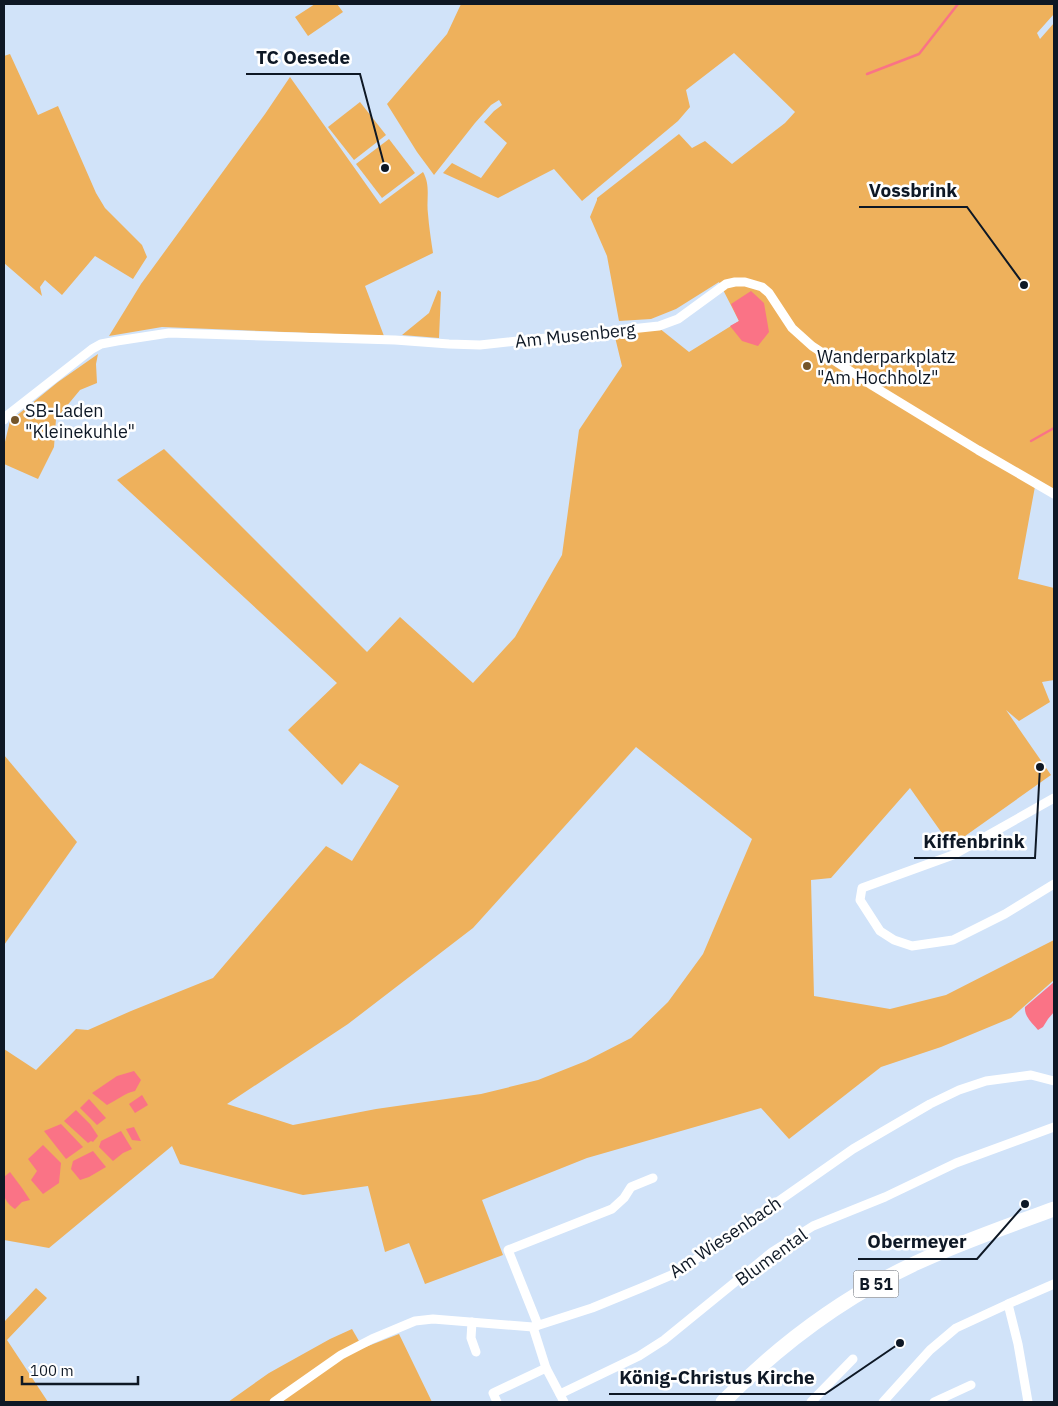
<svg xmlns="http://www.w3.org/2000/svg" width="1058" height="1406" font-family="'IBM Plex Sans',sans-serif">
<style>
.green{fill:#eeb15c;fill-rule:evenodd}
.water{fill:#fa7386}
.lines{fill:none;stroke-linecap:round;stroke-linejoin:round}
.stream{stroke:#fa7386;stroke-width:2.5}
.minor{stroke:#fff;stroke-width:9}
.primary{stroke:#fff;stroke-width:15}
.poi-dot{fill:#74552a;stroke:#fff;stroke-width:2}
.labels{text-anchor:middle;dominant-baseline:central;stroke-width:5;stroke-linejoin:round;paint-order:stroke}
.shield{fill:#fff;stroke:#565d66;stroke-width:1}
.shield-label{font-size:16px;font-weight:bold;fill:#0e1825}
.street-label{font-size:18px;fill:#0e1825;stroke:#fff}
.poi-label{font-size:18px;fill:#0e1825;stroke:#fff;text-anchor:start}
.leader{fill:none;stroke:#0e1825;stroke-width:2}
.callout-dot{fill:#0e1825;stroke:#fff;stroke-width:2}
.callout-label{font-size:19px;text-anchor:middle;font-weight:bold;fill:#0e1825;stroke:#fff;stroke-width:5;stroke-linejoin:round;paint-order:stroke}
</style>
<rect width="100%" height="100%" fill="#d1e3f9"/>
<g class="green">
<polygon points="315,4 337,4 343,12 308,36 295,17"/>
<path d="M 461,4 L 1054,4 L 1054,14 L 1037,33 L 1040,39 L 1054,23 L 1054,489 L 1036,481 L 1018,579 L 1054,588 L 1054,680 L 1042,682 L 1050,702 L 1019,721 L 1006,710 L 1051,775 L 951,846 L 910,788 L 831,878 L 811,880 L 814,996 L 890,1009 L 946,995 L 1054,940 L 1054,980 L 1011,1018 L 941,1047 L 881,1067 L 789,1139 L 761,1108 L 587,1158 L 482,1200 L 503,1255 L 425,1284 L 409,1243 L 385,1252 L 368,1186 L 303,1195 L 180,1164 L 172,1146 L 49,1248 L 4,1240 L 4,1049 L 36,1070 L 76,1029 L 88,1030 L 131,1011 L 213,978 L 326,846 L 352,861 L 399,786 L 360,763 L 342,785 L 288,730 L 337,683 L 117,480 L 164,449 L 367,652 L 400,617 L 473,683 L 515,637 L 562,555 L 579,430 L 622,366 L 614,333 L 659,328 L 689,352 L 739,321 L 719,282 L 676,309 L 651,319 L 619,321 L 607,256 L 590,217 L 597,200 L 597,198 L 679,134 L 692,148 L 705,141 L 732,164 L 785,123 L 795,112 L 734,53 L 686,90 L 690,107 L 678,121 L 582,201 L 554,169 L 498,198 L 443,173 L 452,163 L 481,178 L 507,143 L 484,122 L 494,111 L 502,105 L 499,100 L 491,105 L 475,123 L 434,175 L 417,152 L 387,104 L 447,34 ZM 636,747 L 752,839 L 703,954 L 668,1002 L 631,1038 L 586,1061 L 538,1080 L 481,1094 L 376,1109 L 293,1125 L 227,1104 L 348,1024 L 473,928 Z"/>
<polygon points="10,54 38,115 58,106 96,193 105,208 142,245 147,257 133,279 95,256 62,295 45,280 40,287 42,296 4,263 4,56"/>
<path d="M 290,77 L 380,204 L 423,172 C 431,186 426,199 428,214 C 429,227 431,240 433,253 L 365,286 L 384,336 L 162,327 L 109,336 L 141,284 L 265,114 Z"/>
<polygon points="360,102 386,135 354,160 328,127"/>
<polygon points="389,139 415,173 382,198 356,164"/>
<polygon points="438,290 441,292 439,338 402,335 429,313"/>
<polygon points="98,354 96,364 97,383 80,390 56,419 54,447 38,479 4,464 4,446 10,421 58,382"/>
<polygon points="4,755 77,842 4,945"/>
<polygon points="36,1288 47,1298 7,1340 48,1402 4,1402 4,1322"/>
<polygon points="352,1329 363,1348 399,1334 432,1402 228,1402 269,1373 330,1339"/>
</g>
<g class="water">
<polygon points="751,291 764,303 769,332 758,346 742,341 730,326 739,321 731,304"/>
<path d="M 1054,982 L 1054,1012 L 1048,1019 L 1043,1027 L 1038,1030 C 1032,1023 1024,1016 1025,1007 Z"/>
<path d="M 134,1071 L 141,1080 L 135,1091 C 125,1093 117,1100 107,1105 L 92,1093 L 117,1076 Z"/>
<polygon points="142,1095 148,1105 135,1113 129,1104"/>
<polygon points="89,1099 106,1118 97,1125 80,1108"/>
<polygon points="76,1110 90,1124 98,1136 93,1142 91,1141 88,1143 64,1121"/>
<polygon points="61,1124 83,1147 66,1159 44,1131"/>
<polygon points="134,1127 141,1141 132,1140 126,1129"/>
<polygon points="121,1131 132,1149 123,1153 113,1161 99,1147 101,1141"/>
<polygon points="43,1145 61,1163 59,1183 43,1194 31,1180 37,1171 28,1159"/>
<polygon points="93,1151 106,1167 89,1177 80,1180 71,1169 73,1161"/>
<path d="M 10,1172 L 22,1188 L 30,1200 L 22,1202 L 15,1209 C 1,1199 4,1193 4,1177 Z"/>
</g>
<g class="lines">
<g class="stream">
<polyline points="867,74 919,54 958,4"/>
<polyline points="1031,441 1054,428"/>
</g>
<g class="minor">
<polyline points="4,420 5,417 92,349 101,344 117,341 169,333 395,340 449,344 480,345 659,326 678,319 726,284 735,282 745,282 762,287 769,293 792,328 812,346 873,386 978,450 1054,494"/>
<polyline points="1054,798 953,855 862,888 860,900 880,931 894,940 912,946 953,940 1005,914 1054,884"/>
<polyline points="1008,1304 1018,1344 1028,1402"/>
<polyline points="472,1322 471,1338 476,1352"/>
<polyline points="538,1325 508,1250 612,1209 624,1198 631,1187 653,1178"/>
<polyline points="533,1327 546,1368 564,1402"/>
<polyline points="560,1394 639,1356 664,1340 772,1252 813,1226 885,1197 956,1163 1054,1127"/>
<polyline points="274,1402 341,1355 372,1339 415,1321 433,1319 533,1327 592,1308 641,1288 676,1273 853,1149 930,1104 959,1090 986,1081 1031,1075 1054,1081"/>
<polyline points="497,1402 493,1393 546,1368"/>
<polyline points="811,1402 853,1359"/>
<polyline points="883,1402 930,1350 956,1328 1008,1304 1054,1284"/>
<polyline points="934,1402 971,1385"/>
</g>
<path class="primary" d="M 723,1402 C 779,1345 843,1297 916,1263 C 961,1242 1008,1226 1054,1209"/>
</g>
<g class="poi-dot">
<circle cx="807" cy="366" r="5"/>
<circle cx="15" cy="420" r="5"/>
</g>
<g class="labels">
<rect class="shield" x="853.5" y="1270.5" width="45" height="27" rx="4"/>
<g class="shield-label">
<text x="876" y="1284">B 51</text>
</g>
<g class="street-label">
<text transform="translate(575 335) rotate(-6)">Am Musenberg</text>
<text transform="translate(725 1237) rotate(-34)">Am Wiesenbach</text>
<text transform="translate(771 1257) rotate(-36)">Blumental</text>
</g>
<g class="poi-label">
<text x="817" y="356">Wanderparkplatz<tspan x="817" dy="21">"Am Hochholz"</tspan></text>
<text x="25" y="410">SB-Laden<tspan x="25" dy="21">"Kleinekuhle"</tspan></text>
</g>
</g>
<path class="leader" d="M385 168L360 74H246M1024 285L967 207H859M1040 767L1035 858H914M1025 1204L977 1259H858M900 1343L825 1394H609"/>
<g class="callout-dot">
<circle cx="385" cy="168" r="5"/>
<circle cx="1024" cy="285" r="5"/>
<circle cx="1040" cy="767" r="5"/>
<circle cx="1025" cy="1204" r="5"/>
<circle cx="900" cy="1343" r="5"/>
</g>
<g class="callout-label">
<text x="303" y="64">TC Oesede</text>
<text x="913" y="197">Vossbrink</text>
<text x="974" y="848">Kiffenbrink</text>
<text x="917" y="1248">Obermeyer</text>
<text x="717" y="1384">König-Christus Kirche</text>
</g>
<rect width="1058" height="1406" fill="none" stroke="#0e1825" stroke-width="10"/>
<path d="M22 1376v8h116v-8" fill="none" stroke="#0e1825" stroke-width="2.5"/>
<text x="30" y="1376" font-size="15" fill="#0e1825" stroke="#ffffff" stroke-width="4" paint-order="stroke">100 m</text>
</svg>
